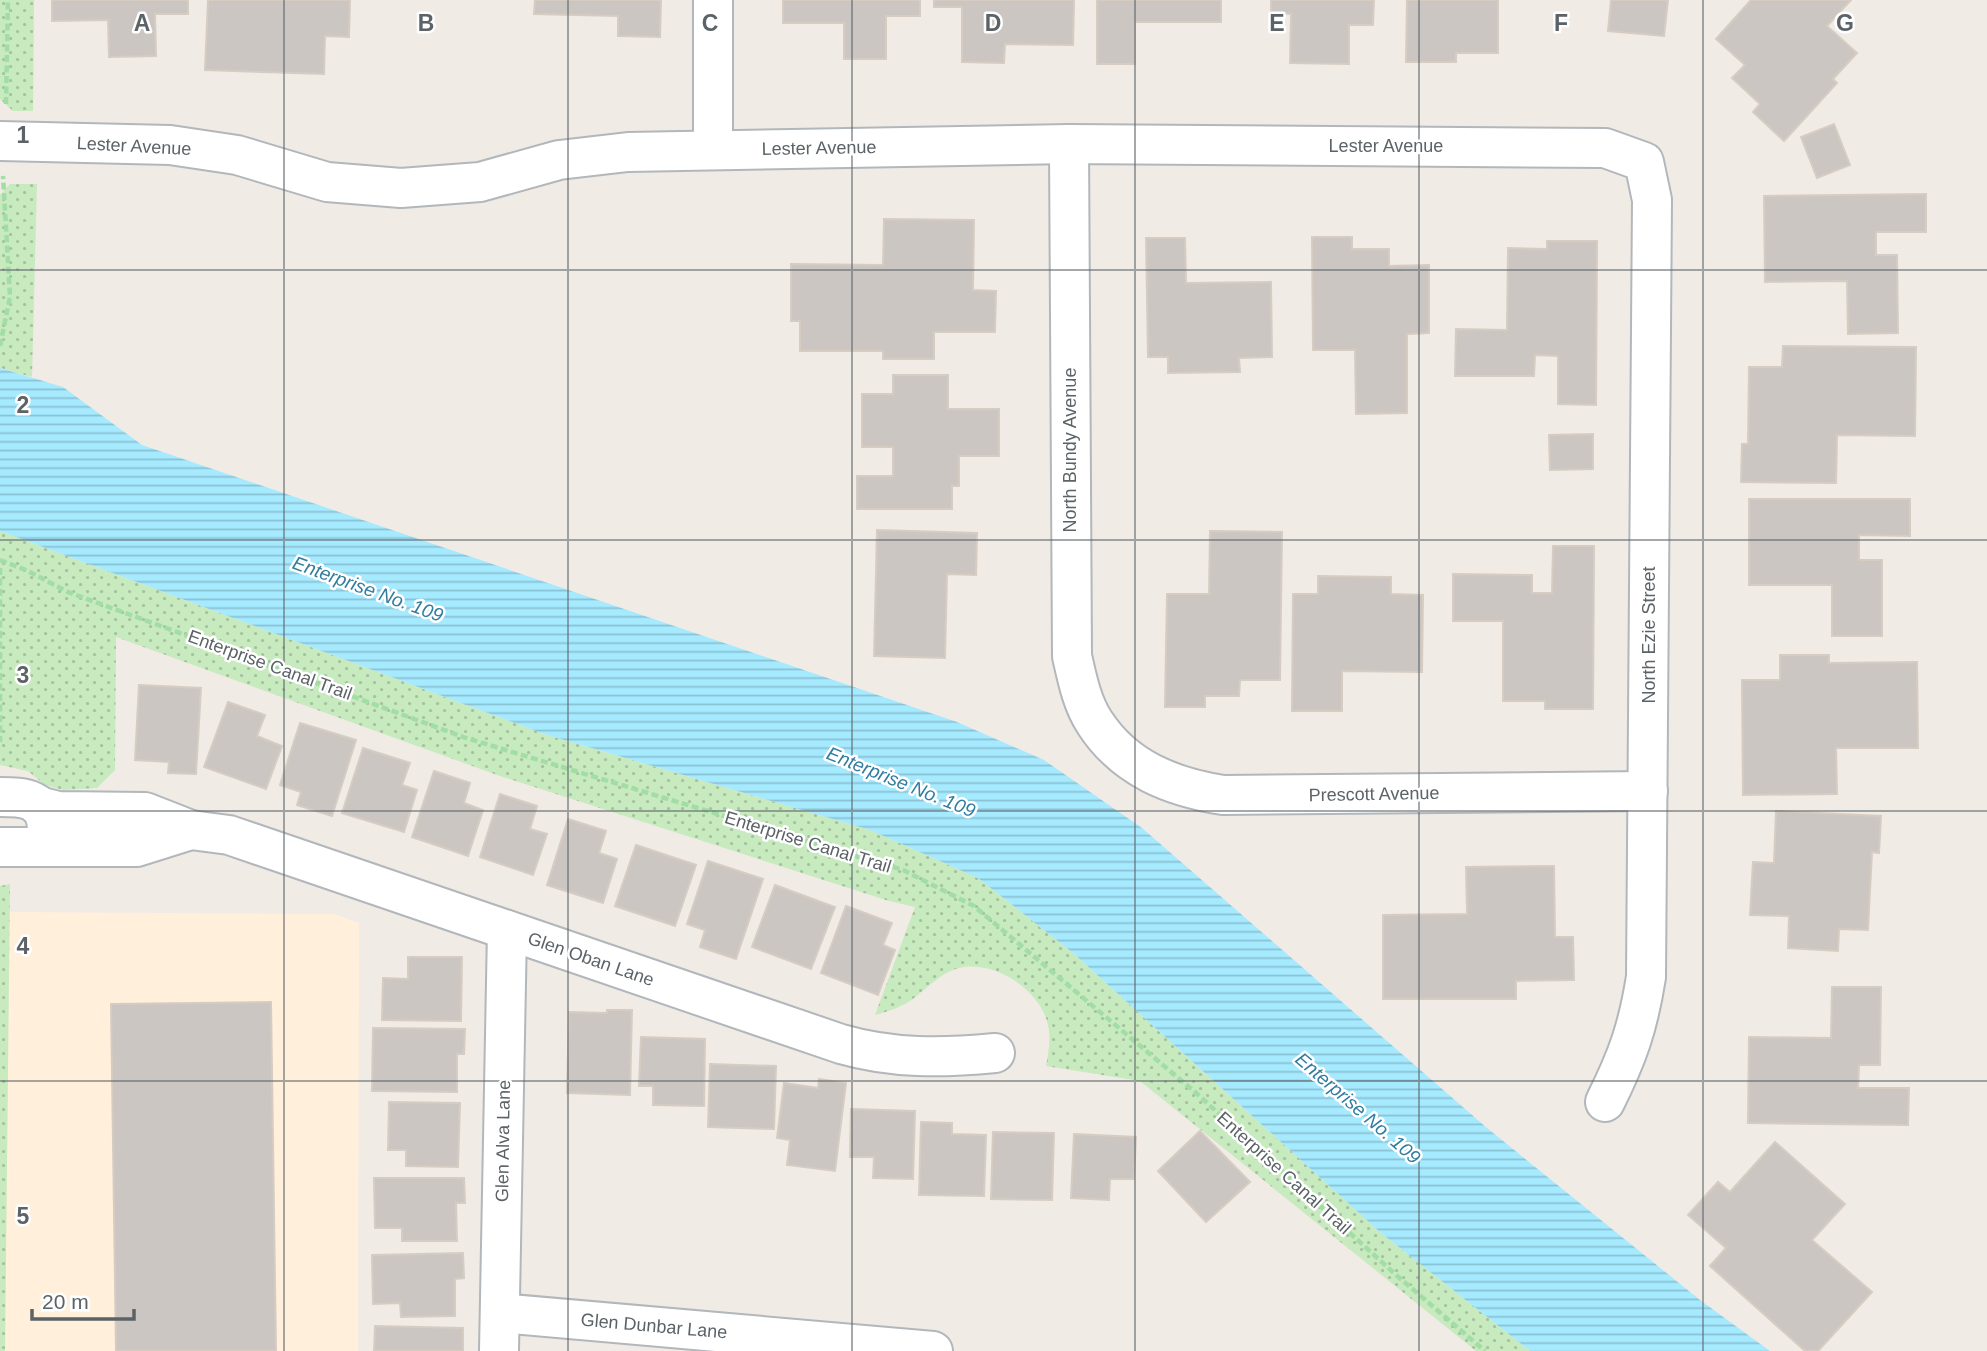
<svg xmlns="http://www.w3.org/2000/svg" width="1987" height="1351" font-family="Arial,sans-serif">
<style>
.commercial{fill:#ffefdb}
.park{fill:url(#park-dots)}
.water{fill:url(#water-rules)}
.building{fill:#cbc6c2;stroke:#d6ccc2;stroke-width:2}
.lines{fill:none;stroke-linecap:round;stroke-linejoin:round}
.street-casing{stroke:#b2b7bb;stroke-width:42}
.path{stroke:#a1dda5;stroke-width:4.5;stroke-dasharray:7 3.5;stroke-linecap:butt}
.street{stroke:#fff;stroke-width:38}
.grid{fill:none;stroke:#5c6367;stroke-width:2;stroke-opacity:0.55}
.labels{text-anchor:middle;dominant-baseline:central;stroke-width:5;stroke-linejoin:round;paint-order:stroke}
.street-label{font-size:18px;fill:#5c6367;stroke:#fff}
.water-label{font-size:19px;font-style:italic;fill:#327d9f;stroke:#fff}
.grid-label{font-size:23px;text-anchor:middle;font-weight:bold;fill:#5c6367;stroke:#fff;stroke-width:5;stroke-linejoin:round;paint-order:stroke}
</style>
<defs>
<pattern id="park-dots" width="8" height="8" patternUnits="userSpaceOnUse" patternTransform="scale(1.75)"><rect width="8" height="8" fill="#c8eabf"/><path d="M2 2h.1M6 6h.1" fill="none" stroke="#a6c19f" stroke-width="1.8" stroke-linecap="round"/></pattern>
<pattern id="water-rules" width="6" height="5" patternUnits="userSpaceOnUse" patternTransform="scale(1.75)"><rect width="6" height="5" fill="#a6eaff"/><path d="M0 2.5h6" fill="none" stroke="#8ac1d2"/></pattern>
</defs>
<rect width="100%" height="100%" fill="#f0ebe5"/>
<polygon class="commercial" points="9,912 335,914 359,923 358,1351 5,1351"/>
<g class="park">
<polygon points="0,0 34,0 33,111 13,111 0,99"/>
<polygon points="10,184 37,184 32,377 0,368 0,195"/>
<path d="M 0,531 L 544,734 L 870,830 L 978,878 L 1073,953 L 1381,1233 L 1530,1351 L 1476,1351 L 1140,1081 L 1046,1066 C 1049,1051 1052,1034 1046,1018 C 1035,988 997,963 964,967 C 943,970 930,986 914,998 C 902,1007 889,1011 875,1015 L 915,907 L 889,901 L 500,776 L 116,637 L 115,770 L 97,788 L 63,790 L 45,785 L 28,771 L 0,765 Z"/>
<polygon points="10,884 5,1351 0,1351 0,886"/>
</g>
<polygon class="water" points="0,368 63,387 142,445 957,722 1044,760 1142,828 1487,1128 1700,1300 1770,1351 1530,1351 1381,1233 1073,953 978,878 870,830 544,734 0,531"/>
<g class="building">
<polygon points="52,0 188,0 188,14 155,14 156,56 109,57 108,20 52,21"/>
<polygon points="208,0 350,0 349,37 325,36 324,74 205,70"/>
<polygon points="535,0 661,0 660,37 618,36 618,16 534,14"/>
<polygon points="783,0 920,0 920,16 886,16 886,59 844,59 844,23 783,23"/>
<polygon points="934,0 1074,0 1073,45 1005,44 1004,63 962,62 962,7 934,7"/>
<polygon points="1097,0 1221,0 1221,22 1135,22 1135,64 1097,64"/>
<polygon points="1271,0 1374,0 1373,25 1349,25 1349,64 1290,63 1291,14 1271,13"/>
<polygon points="1407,0 1498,0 1498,53 1456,53 1456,62 1406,62"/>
<polygon points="1611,0 1668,0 1664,36 1608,31"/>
<polygon points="1751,0 1851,0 1827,26 1857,53 1833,79 1837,83 1784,141 1753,112 1760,104 1732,78 1745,65 1716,39"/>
<polygon points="1834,124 1850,165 1817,178 1801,137"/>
<polygon points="1926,194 1926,232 1876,232 1876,255 1897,255 1898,333 1848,334 1847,281 1765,282 1764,196"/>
<polygon points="884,219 974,220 973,290 996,291 995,332 934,332 934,359 883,359 883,351 800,351 800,321 791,321 791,264 883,265"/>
<polygon points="1312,237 1352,237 1352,249 1389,249 1389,266 1429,265 1429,333 1407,334 1407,413 1356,414 1355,350 1313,350"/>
<polygon points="1146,238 1185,238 1186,283 1271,282 1272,357 1239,358 1240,372 1168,373 1168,357 1148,357"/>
<polygon points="1547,241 1597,241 1596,405 1558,404 1558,356 1535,355 1534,376 1455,376 1456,329 1507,330 1508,248 1547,249"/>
<polygon points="1783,346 1916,347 1915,436 1837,435 1836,483 1741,482 1742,444 1748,444 1749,367 1782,367"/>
<polygon points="893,375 948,375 948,409 999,409 999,456 959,456 959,486 952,486 952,509 857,509 857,476 893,476 893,447 862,447 862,394 893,394"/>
<polygon points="1593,434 1593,469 1550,470 1549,435"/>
<polygon points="1749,499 1910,499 1910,536 1859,535 1859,560 1882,560 1882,636 1832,636 1832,585 1749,585"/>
<polygon points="877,530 977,533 976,575 947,574 945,658 874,656"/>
<polygon points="1210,531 1282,532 1280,680 1240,680 1239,696 1205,696 1205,707 1165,707 1167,594 1209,594"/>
<polygon points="1553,546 1594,546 1593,709 1545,709 1545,701 1503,701 1503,621 1453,621 1453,574 1532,575 1532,593 1552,593"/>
<polygon points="1318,576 1391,577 1391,594 1423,595 1422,672 1342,671 1342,711 1292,711 1293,594 1318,594"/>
<polygon points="1780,655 1829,655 1829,663 1917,662 1918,748 1836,748 1837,794 1743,795 1742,680 1780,680"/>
<polygon points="139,685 201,688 196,774 168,773 169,762 135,760"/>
<polygon points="228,702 265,715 257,736 282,746 266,789 204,767"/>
<polygon points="300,723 356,740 332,816 297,805 301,792 280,785"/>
<polygon points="363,748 410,763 402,785 417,790 404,832 342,813"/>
<polygon points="434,771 470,783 464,803 483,810 468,856 412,837"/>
<polygon points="500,794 537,806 530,829 547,834 533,875 480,857"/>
<polygon points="1776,811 1881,816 1879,853 1872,852 1868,930 1839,929 1838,951 1788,948 1789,916 1750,915 1753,862 1774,863"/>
<polygon points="568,819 606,831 599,853 617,859 603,903 547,885"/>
<polygon points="636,845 696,865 675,926 615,906"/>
<polygon points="708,861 763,879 736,959 700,947 705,930 687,924"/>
<polygon points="1554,866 1555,937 1573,937 1574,980 1516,981 1516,999 1383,999 1383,915 1467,914 1466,867"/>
<polygon points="775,885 835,907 811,969 752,947"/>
<polygon points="846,906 892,923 883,945 895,950 878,995 821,973"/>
<polygon points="408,957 462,957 461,1021 382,1020 383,978 408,979"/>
<polygon points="1832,987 1881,987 1880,1065 1859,1065 1858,1088 1909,1088 1908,1125 1748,1123 1749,1037 1831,1038"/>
<polygon points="271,1002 276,1351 116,1351 111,1004"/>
<polygon points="607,1010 632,1010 630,1095 567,1093 569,1012 607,1013"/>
<polygon points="373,1028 465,1029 464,1054 457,1054 457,1092 372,1091"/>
<polygon points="641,1037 705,1039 704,1106 653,1105 653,1086 639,1086"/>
<polygon points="710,1064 776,1066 774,1129 708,1127"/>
<polygon points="819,1079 846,1083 835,1171 787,1165 790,1140 777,1138 784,1083 818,1088"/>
<polygon points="389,1102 460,1103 458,1167 406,1166 406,1150 388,1150"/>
<polygon points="851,1109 915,1111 913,1179 873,1178 874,1157 850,1157"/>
<polygon points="921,1122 952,1123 952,1134 986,1135 984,1196 919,1195"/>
<polygon points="1200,1131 1250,1182 1206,1222 1158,1171"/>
<polygon points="993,1132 1054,1133 1052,1200 991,1199"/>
<polygon points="1074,1134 1136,1137 1134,1179 1110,1179 1109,1200 1071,1198"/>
<polygon points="1775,1142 1845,1204 1812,1240 1872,1292 1818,1351 1805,1351 1710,1266 1726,1248 1688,1215 1718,1182 1730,1192"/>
<polygon points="374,1178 464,1178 465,1203 456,1203 457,1241 402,1241 402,1228 375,1228"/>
<polygon points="463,1253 464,1278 455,1279 455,1316 401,1317 400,1303 373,1304 372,1255"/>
<polygon points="375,1326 463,1328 463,1351 374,1351"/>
</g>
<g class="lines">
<defs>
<g id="street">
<polyline points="713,0 713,150"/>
<path d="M 0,141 L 170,145 L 237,155 L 327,182 L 401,188 L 480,182 L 559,160 L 628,152 L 1069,144 L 1605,148 L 1644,162 L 1652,200 L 1646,977 C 1638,1027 1628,1056 1605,1102"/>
<path d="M 1069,144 L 1072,656 C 1077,678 1082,704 1095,723 C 1125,769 1172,787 1223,795 L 1648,791"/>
<path d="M 0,797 C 25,797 46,798 47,829"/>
<path d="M 38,806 L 58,811 L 145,812 L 191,830 L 229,835 L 841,1044 C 893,1059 942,1058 995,1053"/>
<polyline points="0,847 137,847 191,830"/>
<polyline points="500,1313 933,1351"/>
<polyline points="499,1351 507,930"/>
</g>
</defs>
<use href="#street" class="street-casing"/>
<g class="path">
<polyline points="6,104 8,0"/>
<polyline points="0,346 10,297 3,176"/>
<polyline points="0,560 26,570 68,592 466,738 903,870 974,906 1195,1092 1395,1274 1485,1351"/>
<polyline points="0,568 0,742"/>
</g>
<use href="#street" class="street"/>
</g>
<path class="grid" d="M 284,0 L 284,1351M 568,0 L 568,1351M 852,0 L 852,1351M 1135,0 L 1135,1351M 1419,0 L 1419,1351M 1703,0 L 1703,1351M 0,270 L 1987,270M 0,540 L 1987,540M 0,811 L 1987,811M 0,1081 L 1987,1081"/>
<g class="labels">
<g class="street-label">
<text transform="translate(134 146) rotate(3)">Lester Avenue</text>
<text x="1386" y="146">Lester Avenue</text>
<text transform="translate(819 148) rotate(-1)">Lester Avenue</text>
<text transform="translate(1070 450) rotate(-90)">North Bundy Avenue</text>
<text transform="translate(1649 635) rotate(-90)">North Ezie Street</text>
<text transform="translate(270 665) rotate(20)">Enterprise Canal Trail</text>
<text transform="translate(1374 794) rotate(-1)">Prescott Avenue</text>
<text transform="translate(808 842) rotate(17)">Enterprise Canal Trail</text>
<text transform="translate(591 959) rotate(19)">Glen Oban Lane</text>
<text transform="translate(503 1141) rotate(-89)">Glen Alva Lane</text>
<text transform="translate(1284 1173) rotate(42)">Enterprise Canal Trail</text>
<text transform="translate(654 1326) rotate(5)">Glen Dunbar Lane</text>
</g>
<g class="water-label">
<text transform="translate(368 589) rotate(20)">Enterprise No. 109</text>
<text transform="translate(901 782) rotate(22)">Enterprise No. 109</text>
<text transform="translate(1358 1108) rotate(41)">Enterprise No. 109</text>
</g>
</g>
<g class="grid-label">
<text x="142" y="31">A</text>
<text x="426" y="31">B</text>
<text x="710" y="31">C</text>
<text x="993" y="31">D</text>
<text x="1277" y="31">E</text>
<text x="1561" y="31">F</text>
<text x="1845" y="31">G</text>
<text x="23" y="143">1</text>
<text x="23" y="413">2</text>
<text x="23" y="683">3</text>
<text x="23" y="954">4</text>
<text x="23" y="1224">5</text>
</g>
<path d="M32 1309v10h102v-10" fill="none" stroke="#5c6367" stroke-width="3.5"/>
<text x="42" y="1309" font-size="21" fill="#5c6367" stroke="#ffffff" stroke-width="5" paint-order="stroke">20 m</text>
</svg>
